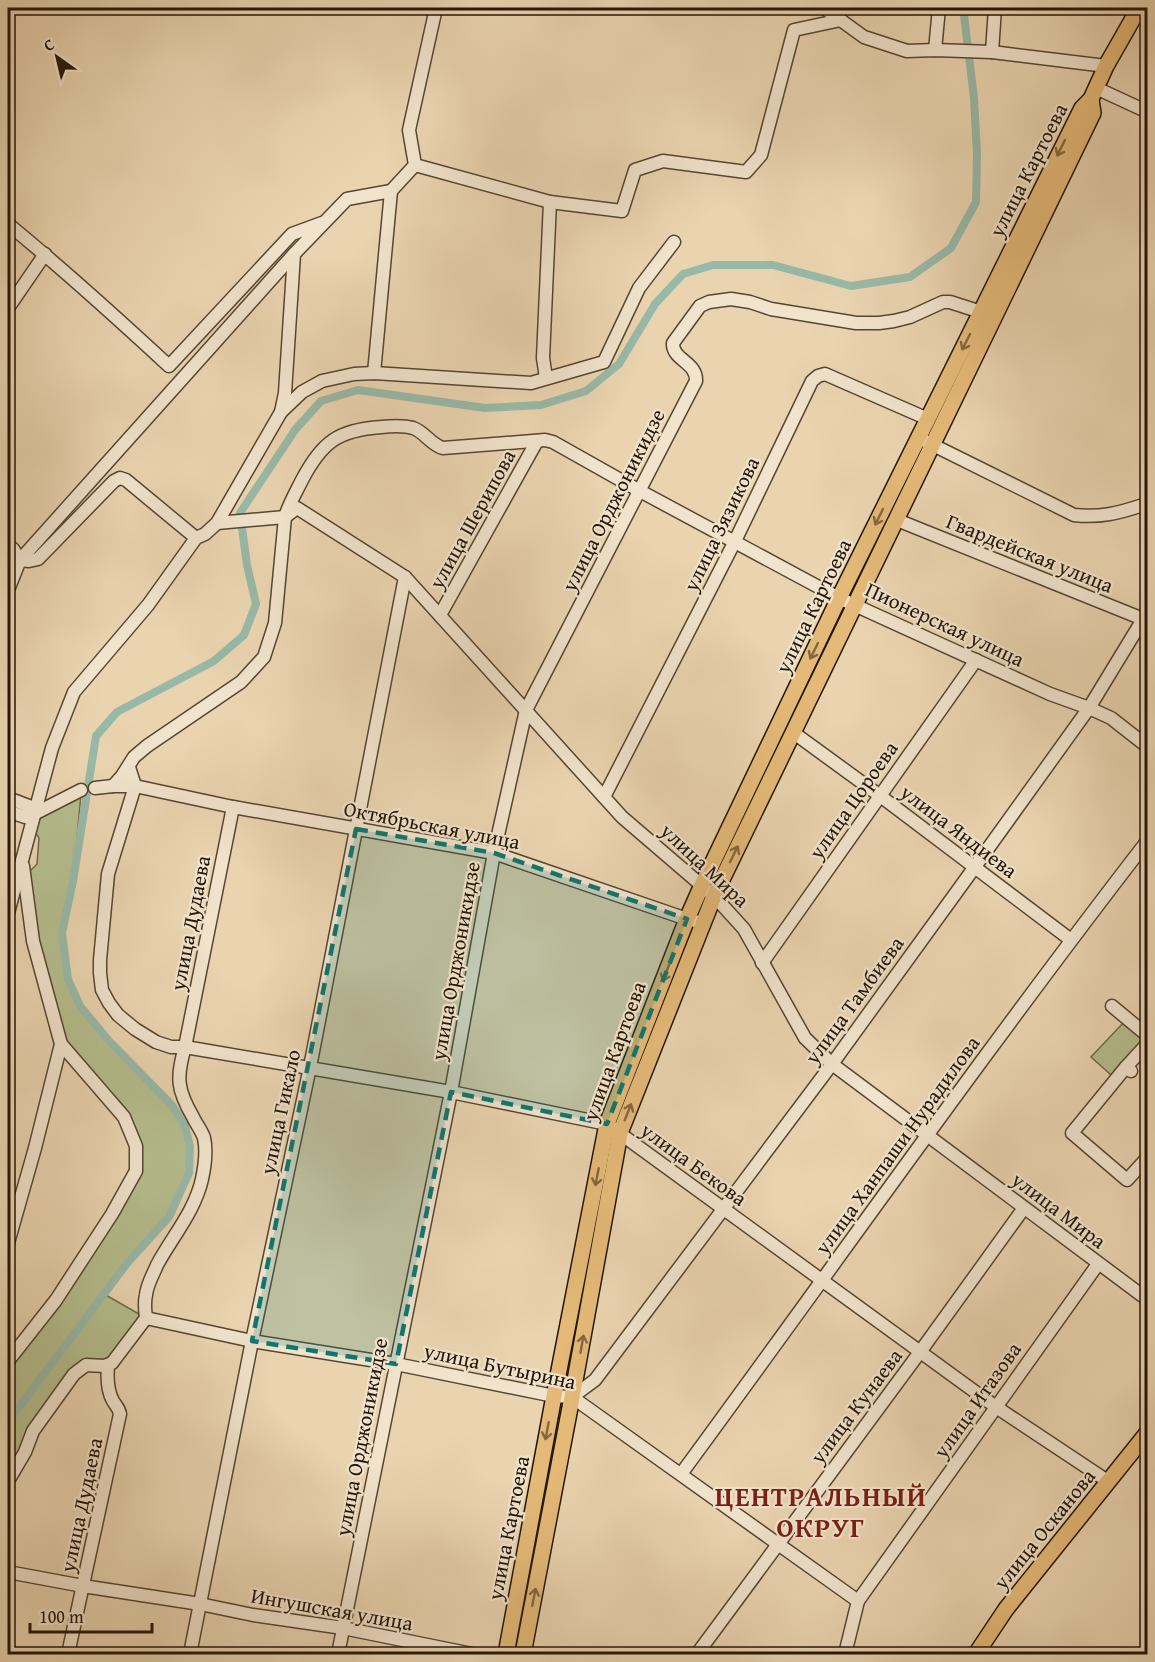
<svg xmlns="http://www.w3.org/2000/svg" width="1155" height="1662" font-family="'Gentium Book Plus',serif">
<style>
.green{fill:#b5bd8d;stroke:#6c6a4a;stroke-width:1.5}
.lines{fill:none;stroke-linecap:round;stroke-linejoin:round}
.canal{stroke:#98b9a7;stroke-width:8}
.minor-casing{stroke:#554632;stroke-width:15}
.major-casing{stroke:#231608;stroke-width:18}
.minor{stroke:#f1e3cc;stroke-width:12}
.major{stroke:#e5ba78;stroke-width:15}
.oneway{stroke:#846840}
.marked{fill:#0f766e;fill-opacity:0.2;stroke:#0f766e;stroke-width:4.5;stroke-dasharray:12 8;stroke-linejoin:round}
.labels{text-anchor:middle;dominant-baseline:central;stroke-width:4.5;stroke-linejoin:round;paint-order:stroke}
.street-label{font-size:21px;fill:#231608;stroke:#f1e3cc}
.district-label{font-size:27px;font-weight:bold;letter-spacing:1.5px;fill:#7a1f14;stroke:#f1e3cc}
</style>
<rect width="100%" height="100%" fill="#ead4b0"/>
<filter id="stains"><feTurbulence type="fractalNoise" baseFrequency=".00333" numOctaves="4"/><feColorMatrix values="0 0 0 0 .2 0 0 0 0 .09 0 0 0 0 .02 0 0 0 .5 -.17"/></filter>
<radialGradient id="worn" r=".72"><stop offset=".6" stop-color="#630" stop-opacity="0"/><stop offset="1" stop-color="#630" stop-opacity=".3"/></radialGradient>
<g class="green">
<path d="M 81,794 L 73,881 L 62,932 L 68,980 L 80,1006 L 110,1042 L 171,1104 L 184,1123 L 190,1146 L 189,1173 L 169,1217 L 128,1262 L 104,1294 L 146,1318 L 112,1363 L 80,1368 L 8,1481 L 8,1361 L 136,1171 L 124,1117 L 61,1044 L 33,941 L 27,874 L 37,864 L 39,838 L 34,830 C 40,809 63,803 81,794 Z"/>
<polygon points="1124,1022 1143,1040 1111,1075 1091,1057"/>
</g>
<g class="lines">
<polyline class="canal" points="8,1422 128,1262 169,1217 189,1173 190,1146 184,1123 171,1104 110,1042 80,1006 68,979 62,933 73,881 96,736 117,712 214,661 244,635 256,604 247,565 240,513 295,430 321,401 358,390 485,408 541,405 586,391 619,364 655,304 683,274 713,265 773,265 851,286 910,277 951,248 976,202 977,154 974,98 964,15 964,8"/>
<defs>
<g id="minor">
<polyline points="824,8 864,37 907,51 935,50 992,52 1106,66"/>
<polyline points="935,50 939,8"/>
<polyline points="992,52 995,8"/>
<polyline points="1096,88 1148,112"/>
<polyline points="415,165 550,202 622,211 635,170 663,161 746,172 761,155 794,30 841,20"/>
<path d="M 8,224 C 63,269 116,317 169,366 L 292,234 L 322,223"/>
<polyline points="8,308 45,254"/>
<polyline points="374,373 391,191"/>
<polyline points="546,378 543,358 550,202"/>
<polyline points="281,412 285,393 294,254 347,199 391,191 415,165 409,130 436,8"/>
<path d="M 925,441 L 1074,515 C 1100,518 1119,513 1143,505 L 1148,506"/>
<polyline points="897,520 1148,621"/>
<polyline points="217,523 285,517 297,508 405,577 622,817 714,896 744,929 805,1038 832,1064 1148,1300"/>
<polyline points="8,545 13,549 20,560"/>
<polyline points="20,560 29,561 38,559 114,481 120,478 126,480 196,538"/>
<polyline points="8,590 20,560 294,254"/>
<polyline points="440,615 537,441"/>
<polyline points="794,733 879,795 1071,940"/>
<polyline points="129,767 135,786 108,874 100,960 100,973 102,990 109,1003 118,1015 135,1029 156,1042 171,1047 185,1047 451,1092 607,1124 996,1407 1109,1482"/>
<path d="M 113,786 L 122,776 L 134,757 L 147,746 L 241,682 L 264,657 L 275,623 L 285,517 C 289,504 296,492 302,480 C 322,442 338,430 381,427 C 391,426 403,425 413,428 C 425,432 431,445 443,448 L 545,440 L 553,442 L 640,491 L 839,598 L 1050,694 L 1089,708 L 1111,718 L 1148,747"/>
<polyline points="95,788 113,786 135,786 233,807 494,853 687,919 703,923"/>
<polyline points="604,797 735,541 812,381 818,376 825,374 928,419"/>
<polyline points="8,798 29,806 29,812"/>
<polyline points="8,811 25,817 29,812 34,814 81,790"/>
<polyline points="8,913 52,748 74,692 148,605 196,538 205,534 217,523 281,412 302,392 322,381 354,374 374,373 531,383 604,362 639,288 674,242"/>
<polyline points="762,963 976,660"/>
<polyline points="1112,1006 1148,1036"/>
<polyline points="1126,1067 1072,1133 1127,1180 1148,1157"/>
<polyline points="1131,1071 1126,1067 1148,1043"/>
<polyline points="8,1243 35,1148 61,1044 33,941 23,866"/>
<polyline points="146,1318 252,1341 396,1364 554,1396 572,1397 858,1601"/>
<polyline points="8,1361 56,1300 112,1214 136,1171 136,1146 124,1117 61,1044"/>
<polyline points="572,1397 595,1380 832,1064 974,868 1089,708 1148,611"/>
<path d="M 681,1474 C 836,1263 987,1048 1148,840"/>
<path d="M 8,1481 L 25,1452 L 33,1431 L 74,1374 L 86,1365 L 104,1366 L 112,1363 L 146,1318 C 145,1310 144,1303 146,1295 C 147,1284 153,1275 157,1265 C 172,1237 195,1211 202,1179 C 205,1165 207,1151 204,1138 C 202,1131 196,1124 193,1117 C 177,1090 176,1077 185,1047 L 233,807"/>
<polyline points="8,1572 83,1586 200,1604 253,1615 343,1628 472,1654"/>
<path d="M 68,1654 L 120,1414 C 119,1408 116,1406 113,1401 C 107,1390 107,1377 108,1366"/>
<polyline points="190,1654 252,1341 310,1067 405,577"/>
<path d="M 338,1654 L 451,1092 L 494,853 L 526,710 L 696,381 C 697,362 672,360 673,343 L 700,306 L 709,302 L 731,299 L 750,302 L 771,309 L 856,323 L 879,323 L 894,321 L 910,317 L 943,302 L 950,302 L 981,312"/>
<polyline points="697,1654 920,1352 1024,1208"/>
<polyline points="845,1654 858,1601 1098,1264"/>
</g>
<g id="major">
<polyline points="506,1654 554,1396 607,1124 687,919 702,885 839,598 1082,108 1091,99 1106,66 1139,8"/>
<polyline points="523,1654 572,1397 620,1133 714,896 1093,113 1091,99"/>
<polyline points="976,1654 1006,1609 1148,1432"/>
</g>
</defs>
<use href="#minor" class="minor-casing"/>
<use href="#major" class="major-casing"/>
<use href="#minor" class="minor"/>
<use href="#major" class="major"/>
</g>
<defs><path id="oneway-shaft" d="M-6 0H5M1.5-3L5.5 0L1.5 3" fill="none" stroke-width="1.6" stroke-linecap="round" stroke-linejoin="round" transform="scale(1.5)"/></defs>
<g class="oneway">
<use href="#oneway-shaft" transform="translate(1061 148) rotate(116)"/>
<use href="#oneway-shaft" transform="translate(966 342) rotate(117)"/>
<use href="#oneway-shaft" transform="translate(879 517) rotate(116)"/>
<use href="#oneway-shaft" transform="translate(814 651) rotate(116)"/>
<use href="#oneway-shaft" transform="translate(734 854) rotate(-64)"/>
<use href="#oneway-shaft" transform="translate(666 973) rotate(111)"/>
<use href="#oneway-shaft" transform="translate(628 1112) rotate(-68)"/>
<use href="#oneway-shaft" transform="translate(597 1177) rotate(101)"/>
<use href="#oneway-shaft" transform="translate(582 1344) rotate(-80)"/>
<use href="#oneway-shaft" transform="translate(547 1431) rotate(101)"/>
<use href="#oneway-shaft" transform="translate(534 1597) rotate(-79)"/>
</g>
<path class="marked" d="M 356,829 L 494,853 L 687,919 L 607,1124 L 451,1092 L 396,1364 L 252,1341 Z"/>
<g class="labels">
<g class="street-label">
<text transform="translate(1028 170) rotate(-63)">улица Картоева</text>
<text transform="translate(613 500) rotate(-63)">улица Орджоникидзе</text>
<text transform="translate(472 519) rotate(-61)">улица Шерипова</text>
<text transform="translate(721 524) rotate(-64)">улица Зязикова</text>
<text transform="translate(1030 553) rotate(22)">Гвардейская улица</text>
<text transform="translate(813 606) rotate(-64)">улица Картоева</text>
<text transform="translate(945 624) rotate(25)">Пионерская улица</text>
<text transform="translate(853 800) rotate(-55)">улица Цороева</text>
<text transform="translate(432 825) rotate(11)">Октябрьская улица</text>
<text transform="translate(959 831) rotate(37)">улица Яндиева</text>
<text transform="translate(705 865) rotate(43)">улица Мира</text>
<text transform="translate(190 923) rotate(-79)">улица Дудаева</text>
<text transform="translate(455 961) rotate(-80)">улица Орджоникидзе</text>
<text transform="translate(854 1000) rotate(-54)">улица Тамбиева</text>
<text transform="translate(614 1051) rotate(-70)">улица Картоева</text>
<text transform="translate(280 1112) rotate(-78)">улица Гикало</text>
<text transform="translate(897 1145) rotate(-54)">улица Ханпаши Нурадилова</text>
<text transform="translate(694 1164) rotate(36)">улица Бекова</text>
<text transform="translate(1059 1210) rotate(37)">улица Мира</text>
<text transform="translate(500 1366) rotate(12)">улица Бутырина</text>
<text transform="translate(977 1400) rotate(-55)">улица Итазова</text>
<text transform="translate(856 1406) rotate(-53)">улица Кунаева</text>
<text transform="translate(361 1437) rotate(-79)">улица Орджоникидзе</text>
<text transform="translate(81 1505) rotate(-78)">улица Дудаева</text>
<text transform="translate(508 1528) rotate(-79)">улица Картоева</text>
<text transform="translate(1044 1529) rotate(-51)">улица Осканова</text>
<text transform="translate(332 1609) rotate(10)">Ингушская улица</text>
</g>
<g class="district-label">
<text x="821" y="1496">ЦЕНТРАЛЬНЫЙ<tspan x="821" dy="31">ОКРУГ</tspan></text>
</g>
</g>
<rect width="1155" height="1662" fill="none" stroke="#ead4b0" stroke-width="30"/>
<rect x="9" y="9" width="1137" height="1644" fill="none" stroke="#231608" stroke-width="3"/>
<rect x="15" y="15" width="1125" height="1632" fill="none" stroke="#231608" stroke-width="1.5"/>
<g transform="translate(57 57) rotate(326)" stroke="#f1e3cc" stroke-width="4.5" paint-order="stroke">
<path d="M0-4.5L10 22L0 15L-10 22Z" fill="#231608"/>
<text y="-9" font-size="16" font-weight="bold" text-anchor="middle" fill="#231608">С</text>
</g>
<path d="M30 1623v9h122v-9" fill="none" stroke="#231608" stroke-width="3"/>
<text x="39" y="1623" font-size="18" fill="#231608" stroke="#f1e3cc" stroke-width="4.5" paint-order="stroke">100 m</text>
<rect width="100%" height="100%" filter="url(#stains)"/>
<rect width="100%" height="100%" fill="url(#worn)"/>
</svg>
